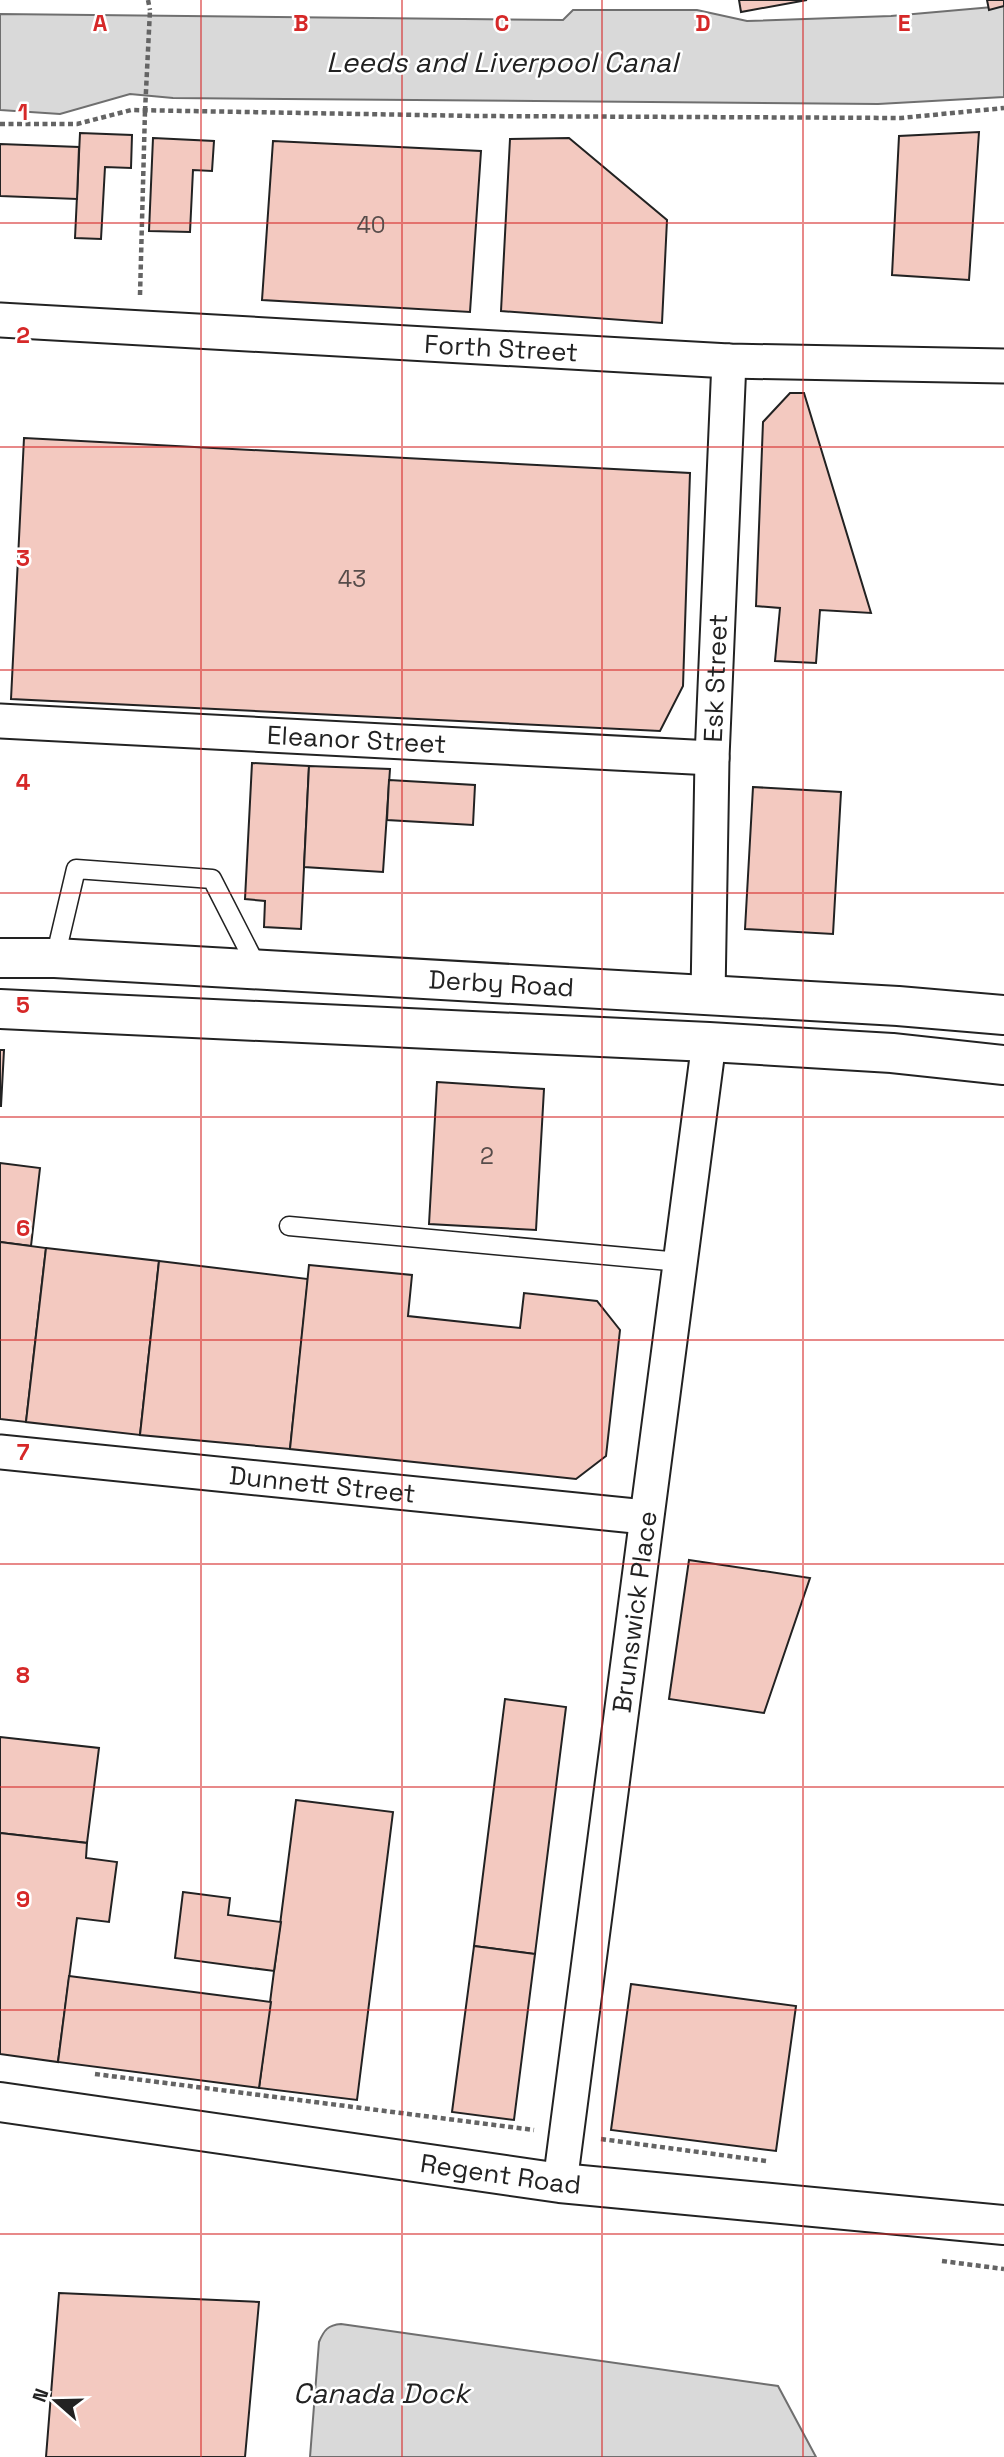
<svg xmlns="http://www.w3.org/2000/svg" width="1004" height="2457" font-family="'Space Grotesk',sans-serif">
<style>
.water{fill:#d9d9d9;stroke:#6f6f6f;stroke-width:2}
.building{fill:#f3c9c0;stroke:#222;stroke-width:2}
.lines{fill:none;stroke-linecap:round;stroke-linejoin:round}
.service-casing{stroke:#222;stroke-width:21}
.minor-casing{stroke:#222;stroke-width:37}
.primary-casing{stroke:#222;stroke-width:42}
.trunk-casing{stroke:#222;stroke-width:42}
.path{stroke:#646464;stroke-width:4.5;stroke-dasharray:5 3.5;stroke-linecap:butt}
.service{stroke:#fff;stroke-width:18}
.minor{stroke:#fff;stroke-width:33}
.primary{stroke:#fff;stroke-width:38}
.trunk{stroke:#fff;stroke-width:38}
.path-bridge{stroke:#646464;stroke-width:4.5;stroke-dasharray:5 3.5;stroke-linecap:butt}
.grid{fill:none;stroke:#d62828;stroke-width:2;stroke-opacity:0.55}
.labels{text-anchor:middle;dominant-baseline:central;stroke-width:5;stroke-linejoin:round;paint-order:stroke}
.number-label{font-size:23px;fill:#564c4a}
.street-label{font-size:26px;fill:#222;stroke:#fff}
.water-label{font-size:28px;font-style:italic;fill:#222;stroke:#fff}
.grid-label{font-size:23px;text-anchor:middle;font-weight:bold;fill:#d62828;stroke:#fff;stroke-width:5;stroke-linejoin:round;paint-order:stroke}
</style>
<rect width="100%" height="100%" fill="#fff"/>
<g class="water">
<polygon points="1004,6 1004,97 878,104 173,98 130,94 60,114 0,110 0,14 563,20 573,10 697,10 747,21 891,16"/>
<path d="M 341,2324 L 778,2386 L 816,2457 L 310,2457 L 319,2342 C 324,2330 328,2325 341,2324 Z"/>
</g>
<g class="building">
<polygon points="739,0 807,0 741,12"/>
<polygon points="987,0 1004,0 1004,6 989,10"/>
<polygon points="979,132 969,280 892,275 899,136"/>
<polygon points="80,133 132,135 131,168 105,167 101,239 75,238"/>
<polygon points="153,138 214,141 212,171 193,170 190,232 149,231"/>
<polygon points="569,138 667,220 662,323 501,311 510,139"/>
<polygon points="273,141 481,151 470,312 262,300"/>
<polygon points="0,144 79,147 77,199 0,196"/>
<polygon points="790,393 804,393 871,613 820,610 816,663 775,661 780,608 756,606 763,422"/>
<polygon points="24,438 690,473 683,686 660,731 11,699"/>
<polygon points="252,763 309,766 301,929 264,927 265,901 245,899"/>
<polygon points="309,766 390,769 383,872 304,867"/>
<polygon points="389,780 475,785 473,825 387,820"/>
<polygon points="753,787 841,792 833,934 745,929"/>
<polygon points="0,1050 4,1050 1,1106 0,1106"/>
<polygon points="437,1082 544,1089 536,1230 429,1224"/>
<polygon points="0,1163 40,1168 31,1246 0,1242"/>
<polygon points="0,1242 46,1248 26,1422 0,1419"/>
<polygon points="46,1248 159,1261 140,1435 26,1422"/>
<polygon points="159,1261 308,1279 290,1449 140,1435"/>
<polygon points="309,1265 412,1275 408,1316 520,1328 524,1293 597,1301 620,1330 606,1456 576,1479 290,1449"/>
<polygon points="689,1560 810,1578 764,1713 669,1699"/>
<polygon points="505,1699 566,1707 535,1954 474,1946"/>
<polygon points="0,1737 99,1748 87,1843 0,1833"/>
<polygon points="296,1800 393,1812 357,2100 259,2088"/>
<polygon points="0,1833 87,1843 86,1858 117,1862 109,1922 77,1918 58,2062 0,2054"/>
<polygon points="183,1892 230,1898 228,1915 281,1922 274,1971 175,1958"/>
<polygon points="474,1946 535,1954 514,2120 452,2112"/>
<polygon points="69,1976 271,2002 259,2088 58,2062"/>
<polygon points="631,1984 796,2006 776,2151 611,2130"/>
<polygon points="59,2293 259,2302 245,2457 46,2457"/>
</g>
<g class="lines">
<defs>
<g id="service">
<polyline points="55,958 76,869 212,879 258,969"/>
<polyline points="289,1226 680,1262"/>
</g>
<g id="minor">
<path id="s1" d="M 0,320 L 729,361 L 1004,366"/>
<path id="s2" d="M 0,721 L 712,758"/>
<path id="s3" d="M 708,996 L 712,758 L 729,361"/>
<path id="s4" d="M 0,1452 L 645,1517"/>
<path id="s5" d="M 560,2183 L 709,1042"/>
</g>
<g id="primary">
<path id="s6" d="M 0,2102 L 560,2183 L 1004,2225"/>
</g>
<g id="trunk">
<path id="s7" d="M 0,958 L 55,958 L 898,1006 L 1004,1015"/>
<polyline points="0,1009 709,1042 892,1053 1004,1065"/>
</g>
</defs>
<use href="#service" class="service-casing"/>
<use href="#minor" class="minor-casing"/>
<use href="#primary" class="primary-casing"/>
<use href="#trunk" class="trunk-casing"/>
<g class="path">
<polyline points="148,0 150,10"/>
<polyline points="0,124 77,124 131,110 477,116 901,118 1004,108"/>
<polyline points="140,295 145,111"/>
<polyline points="95,2074 534,2130"/>
<polyline points="601,2139 766,2161"/>
<polyline points="942,2261 1004,2269"/>
</g>
<use href="#service" class="service"/>
<use href="#minor" class="minor"/>
<use href="#primary" class="primary"/>
<use href="#trunk" class="trunk"/>
<polyline class="path-bridge" points="145,111 150,10"/>
</g>
<path class="grid" d="M 201,0 L 201,2457M 402,0 L 402,2457M 602,0 L 602,2457M 803,0 L 803,2457M 0,223 L 1004,223M 0,447 L 1004,447M 0,670 L 1004,670M 0,893 L 1004,893M 0,1117 L 1004,1117M 0,1340 L 1004,1340M 0,1564 L 1004,1564M 0,1787 L 1004,1787M 0,2010 L 1004,2010M 0,2234 L 1004,2234"/>
<g class="labels">
<g class="number-label">
<text x="371" y="225">40</text>
<text x="352" y="579">43</text>
<text x="487" y="1156">2</text>
</g>
<g class="street-label">
<text stroke="none"><textPath href="#s1" startOffset="502">Forth Street</textPath></text>
<text stroke="none"><textPath href="#s3" startOffset="318">Esk Street</textPath></text>
<text stroke="none"><textPath href="#s2" startOffset="357">Eleanor Street</textPath></text>
<text stroke="none"><textPath href="#s7" startOffset="502">Derby Road</textPath></text>
<text stroke="none"><textPath href="#s4" startOffset="324">Dunnett Street</textPath></text>
<text stroke="none"><textPath href="#s5" startOffset="576">Brunswick Place</textPath></text>
<text stroke="none"><textPath href="#s6" startOffset="506">Regent Road</textPath></text>
</g>
<g class="water-label">
<text x="502" y="62">Leeds and Liverpool Canal</text>
<text x="381" y="2393">Canada Dock</text>
</g>
</g>
<g class="grid-label">
<text x="100" y="31">A</text>
<text x="301" y="31">B</text>
<text x="502" y="31">C</text>
<text x="703" y="31">D</text>
<text x="904" y="31">E</text>
<text x="23" y="120">1</text>
<text x="23" y="343">2</text>
<text x="23" y="566">3</text>
<text x="23" y="790">4</text>
<text x="23" y="1013">5</text>
<text x="23" y="1236">6</text>
<text x="23" y="1460">7</text>
<text x="23" y="1683">8</text>
<text x="23" y="1907">9</text>
</g>
<g transform="translate(56 2401) rotate(290)" stroke="#ffffff" stroke-width="5" paint-order="stroke">
<path d="M0-5L12 26L0 18L-12 26Z" fill="#222222"/>
<text y="-10" font-size="19" font-weight="bold" text-anchor="middle" fill="#222222">N</text>
</g>
</svg>
